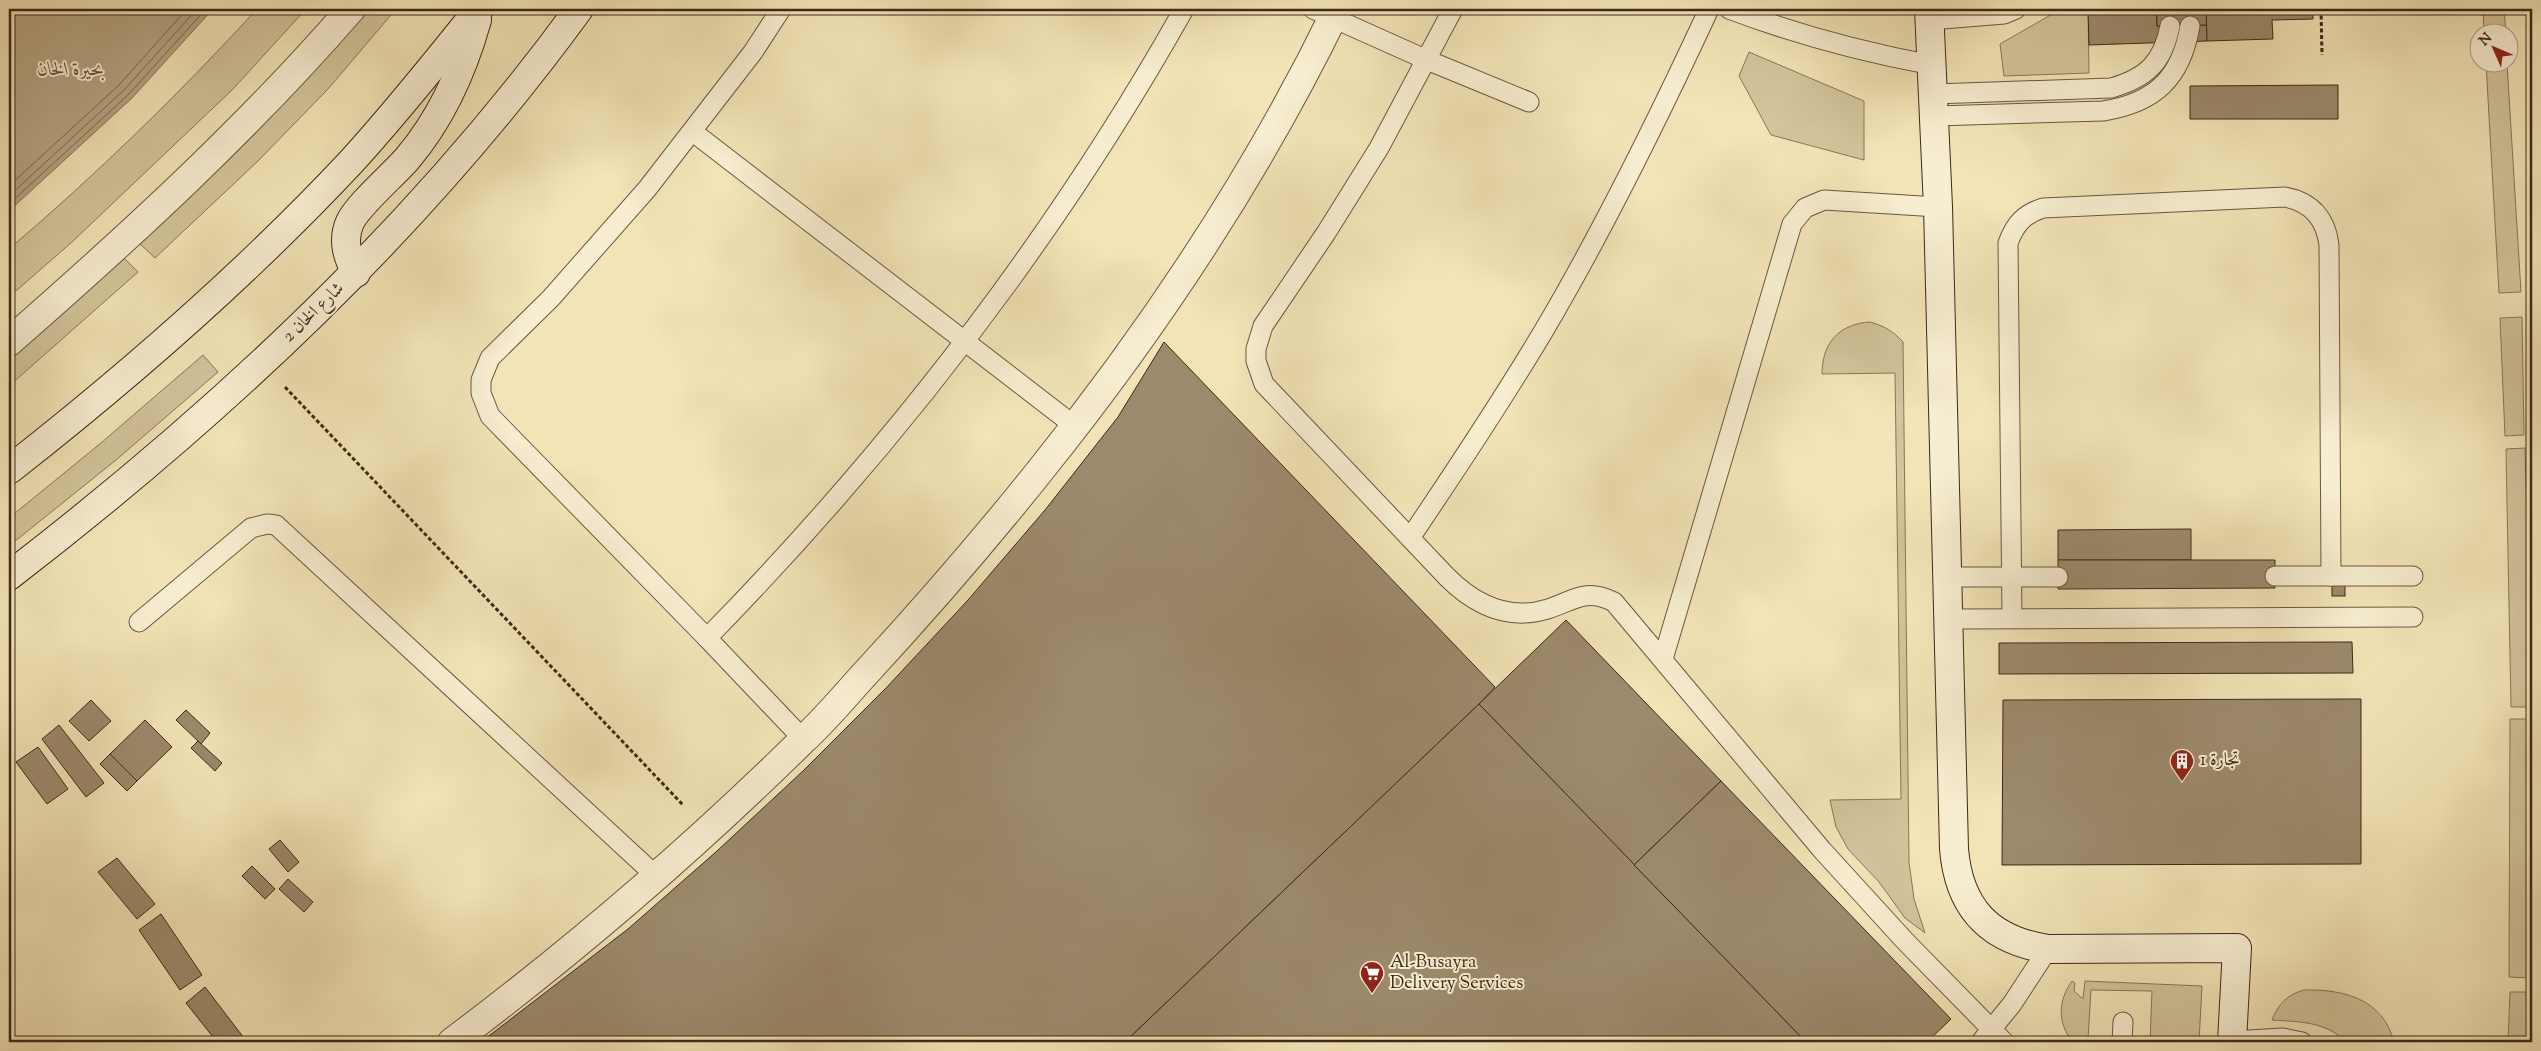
<svg xmlns="http://www.w3.org/2000/svg" width="2541" height="1051" viewBox="0 0 2541 1051" font-family="'Sorts Mill Goudy',Amiri,serif">
  <rect width="100%" height="100%" fill="#f2e4b7"/>
  <filter id="stains"><feTurbulence type="fractalNoise" baseFrequency=".004" numOctaves="4"/><feColorMatrix values="0 0 0 0 .2 0 0 0 0 .09 0 0 0 0 .02 0 0 0 .5 -.17"/></filter>
  <radialGradient id="worn" r=".72"><stop offset=".6" stop-color="#630" stop-opacity="0"/><stop offset="1" stop-color="#630" stop-opacity=".3"/></radialGradient>
  <!-- green -->
  <g fill="#d3c49c" stroke="#88765b">
    <path d="M257,9H306L233,89L72,242L9,297V249C97,174 179,94 257,9Z"/>
    <polygon points="362,9 396,9 328,89 258,161 155,258 137,241"/>
    <polygon points="2061,9 2088,9 2089,73 2004,76 2000,44"/>
    <polygon points="2483,9 2504,9 2506,32 2484,32"/>
    <polygon points="1749,52 1864,101 1864,160 1771,135 1739,76"/>
    <polygon points="2486,63 2507,63 2521,292 2499,293"/>
    <polygon points="121,255 138,272 9,386 9,356"/>
    <polygon points="2522,317 2524,435 2505,436 2500,318"/>
    <path d="M1870,322C1884,326 1893,331 1903,342L1909,862L1914,899L1925,933L1905,918L1879,882L1848,849L1836,827L1830,800L1901,799L1895,373L1822,374C1822,343 1839,324 1870,322Z"/>
    <polygon points="203,355 218,372 116,460 9,546 9,518 101,443"/>
    <polygon points="2525,448 2532,707 2511,707 2506,449"/>
    <polygon points="2510,719 2532,719 2530,978 2509,977"/>
    <path d="M2072,981L2075,983L2074,991L2083,999L2085,981L2202,986L2199,1042H2150L2152,991L2091,990L2088,1039L2086,1042H2073C2057,1024 2058,1000 2072,981Z"/>
    <path d="M2304,990C2344,989 2383,999 2394,1042H2346C2325,1021 2300,1022 2272,1020C2278,1004 2287,995 2304,990Z"/>
    <polygon points="2510,992 2529,992 2527,1042 2508,1042"/>
  </g>
  <!-- water -->
  <polygon fill="#b5a482" stroke="#857258" points="9,9 213,9 132,98 9,211"/>
  <g fill="none" stroke-linecap="round" stroke-linejoin="round">
    <!-- shore -->
    <g stroke="#7a664e" stroke-width="1">
      <polyline points="9,186 119,85 187,9"/>
      <polyline points="9,196 124,90 197,9"/>
      <polyline points="9,204 129,94 206,9"/>
    </g>
  </g>
  <!-- building -->
  <g fill="#9c8a6c" stroke="#3e281a">
    <polygon points="2088,9 2157,9 2157,26 2207,25 2207,41 2089,45"/>
    <polygon points="2157,9 2206,9 2207,25 2157,26"/>
    <polygon points="2206,9 2313,9 2313,19 2272,20 2273,39 2207,41"/>
    <polygon points="2338,85 2338,119 2190,119 2190,86"/>
    <polygon points="1164,342 1495,687 1479,704 1125,1042 481,1042 628,929 717,851 804,770 887,687 968,600 1045,510 1118,417"/>
    <polygon points="2191,529 2191,560 2058,560 2058,530"/>
    <polygon points="2058,560 2275,560 2275,588 2058,589"/>
    <rect x="2332" y="585" width="13" height="11"/>
    <polygon points="1566,620 1721,781 1634,865 1479,704"/>
    <polygon points="2352,642 2353,673 1999,674 1999,643"/>
    <polygon points="2361,699 2361,864 2002,865 2003,700"/>
    <polygon points="91,700 111,721 89,741 69,721"/>
    <polygon points="1479,704 1806,1042 1125,1042"/>
    <polygon points="186,710 210,733 201,744 176,720"/>
    <polygon points="145,720 172,747 137,781 110,754"/>
    <polygon points="59,725 104,783 86,797 42,739"/>
    <polygon points="198,741 222,763 215,771 191,748"/>
    <polygon points="38,747 68,789 47,804 16,762"/>
    <polygon points="110,754 137,781 127,791 100,764"/>
    <polygon points="1721,781 1951,1019 1927,1042 1806,1042 1634,865"/>
    <polygon points="280,840 299,862 288,872 269,849"/>
    <polygon points="117,858 155,904 137,919 98,872"/>
    <polygon points="252,866 275,889 265,899 242,876"/>
    <polygon points="288,879 313,902 304,912 279,889"/>
    <polygon points="161,914 202,975 180,990 139,930"/>
    <polygon points="205,987 247,1042 217,1042 186,1003"/>
  </g>
  <g fill="none" stroke-linecap="round" stroke-linejoin="round">
    <!-- lane casing -->
    <g stroke="#6b5741" stroke-width="21">
      <g id="lane">
        <path d="M781,9L753,52L647,189L551,298L490,358L481,380V393L490,416L707,638C892,449 1054,240 1184,9"/>
        <polyline points="1313,9 1427,60 1529,102"/>
        <path d="M1453,9L1379,148L1326,233L1263,326L1256,349V361L1264,384L1447,577C1475,605 1509,621 1548,609C1575,600 1585,588 1614,602L1822,850L1905,941L2004,1042"/>
        <path d="M1729,9C1795,34 1862,52 1932,65"/>
        <polyline points="1930,20 2004,14 2016,9"/>
        <path d="M1934,94L2111,88C2147,78 2163,62 2170,26"/>
        <path d="M1935,116L2103,111C2155,103 2181,78 2190,26"/>
        <polyline points="693,132 1076,427"/>
        <path d="M1410,538C1456,470 1501,402 1543,332C1605,227 1658,119 1709,9"/>
        <polyline points="2275,576 2413,576"/>
        <polyline points="1948,577 2058,577"/>
        <path d="M2012,618L2008,243C2015,224 2024,214 2043,208L2285,197C2312,202 2326,219 2329,245L2331,576"/>
        <polyline points="1949,619 2413,617"/>
        <polyline points="139,622 251,528 267,524 276,525 656,876"/>
        <polyline points="707,638 804,740"/>
        <polyline points="1663,659 1792,224 1805,208 1824,200 1938,207"/>
        <polyline points="2232,1041 2283,1038 2302,1042"/>
        <polyline points="1981,1042 2012,1004 2048,949"/>
        <polyline points="2122,1042 2123,1022"/>
      </g>
    </g>
    <!-- street casing -->
    <g stroke="#6b5741" stroke-width="30">
      <g id="street">
        <path d="M9,342C129,237 247,129 351,9"/>
        <path d="M452,1042C575,950 692,849 802,741C824,721 843,698 863,676C924,610 983,542 1039,472C1154,329 1257,174 1337,9"/>
      </g>
    </g>
    <!-- secondary casing -->
    <g stroke="#3e281a" stroke-width="30">
      <g id="secondary">
        <path d="M1929,9L1938,207L1954,849C1959,908 1989,940 2048,949L2237,948L2232,1042"/>
        <path d="M356,273C347,256 342,240 350,222C358,205 393,175 407,159C441,119 463,70 477,20"/>
        <path d="M9,470C129,376 246,274 351,162C396,113 437,61 479,9"/>
        <path d="M9,576C222,412 420,227 579,9"/>
      </g>
    </g>
    <!-- path -->
    <g stroke="#3e281a" stroke-width="3" stroke-dasharray="4 2.5" stroke-linecap="butt">
      <polyline points="2321,9 2322,55"/>
      <polyline points="285,387 684,806"/>
    </g>
    <!-- lane -->
    <use href="#lane" stroke="#f7edd0" stroke-width="19"/>
    <!-- street -->
    <use href="#street" stroke="#f7edd0" stroke-width="28"/>
    <!-- secondary -->
    <use href="#secondary" stroke="#f7edd0" stroke-width="28"/>
  </g>
  <!-- icons -->
  <defs>
    <g id="building-pin" transform="scale(1.25)"><path d="M0 17L-7.5 6A9.5 9.5 0 1 1 7.5 6Z" fill="#8f2418" stroke="#f7edd0"/><path d="M-4-6H4V6H1V3H-1V6H-4ZM-2.5-4.3h1.7v1.8h-1.7ZM.8-4.3h1.7v1.8H.8ZM-2.5-1h1.7V.8h-1.7ZM.8-1h1.7V.8H.8Z" fill="#fff"/></g>
    <g id="supermarket-pin" transform="scale(1.25)"><path d="M0 17L-7.5 6A9.5 9.5 0 1 1 7.5 6Z" fill="#8f2418" stroke="#f7edd0"/><path d="M-6-5.5h2.5l.6 2H6L4.5 2H-2.5L-4.4-4H-6ZM-1.5 3.2a1.3 1.3 0 1 0 .1 0ZM3 3.2a1.3 1.3 0 1 0 .1 0Z" fill="#fff"/></g>
  </defs>
  <g fill-rule="evenodd">
    <use href="#building-pin" x="2182" y="761"/>
    <use href="#supermarket-pin" x="1372" y="973"/>
  </g>
  <g text-anchor="middle" dominant-baseline="central" stroke-width="4" stroke-linejoin="round" paint-order="stroke">
    <!-- street labels -->
    <g font-size="18" fill="#3e281a" stroke="#f7edd0">
      <text transform="translate(314 313) rotate(-44)">شارع الخان 2</text>
    </g>
    <!-- poi labels -->
    <g font-size="18" fill="#3e281a" stroke="#f7edd0" text-anchor="start">
      <text x="2200" y="761">تجارة 1</text>
      <text x="1390" y="963">Al-Busayra<tspan x="1390" dy="21">Delivery Services</tspan></text>
    </g>
    <!-- water labels -->
    <g font-size="19" font-style="italic" fill="#624d39" stroke="#f7edd0">
      <text x="71" y="70">بحيرة الخان</text>
    </g>
  </g>
  <!-- margin -->
  <rect width="2541" height="1051" fill="none" stroke="#f2e4b7" stroke-width="30"/>
  <rect x="10" y="10" width="2521" height="1031" fill="none" stroke="#3e281a" stroke-width="2.5"/>
  <rect x="15" y="15" width="2511" height="1021" fill="none" stroke="#3e281a"/>
  <!-- north arrow -->
  <g transform="translate(2494 48) rotate(315)"><circle r="24" fill="#f7edd0" stroke="#ad9e87"/>
  <path d="M0-4L9 19L0 12L-9 19Z" fill="#8f2418"/>
  <text y="-8" font-size="14" font-weight="bold" text-anchor="middle" fill="#3e281a">N</text>
  </g>
  <rect width="100%" height="100%" filter="url(#stains)"/>
  <rect width="100%" height="100%" fill="url(#worn)"/>
</svg>
